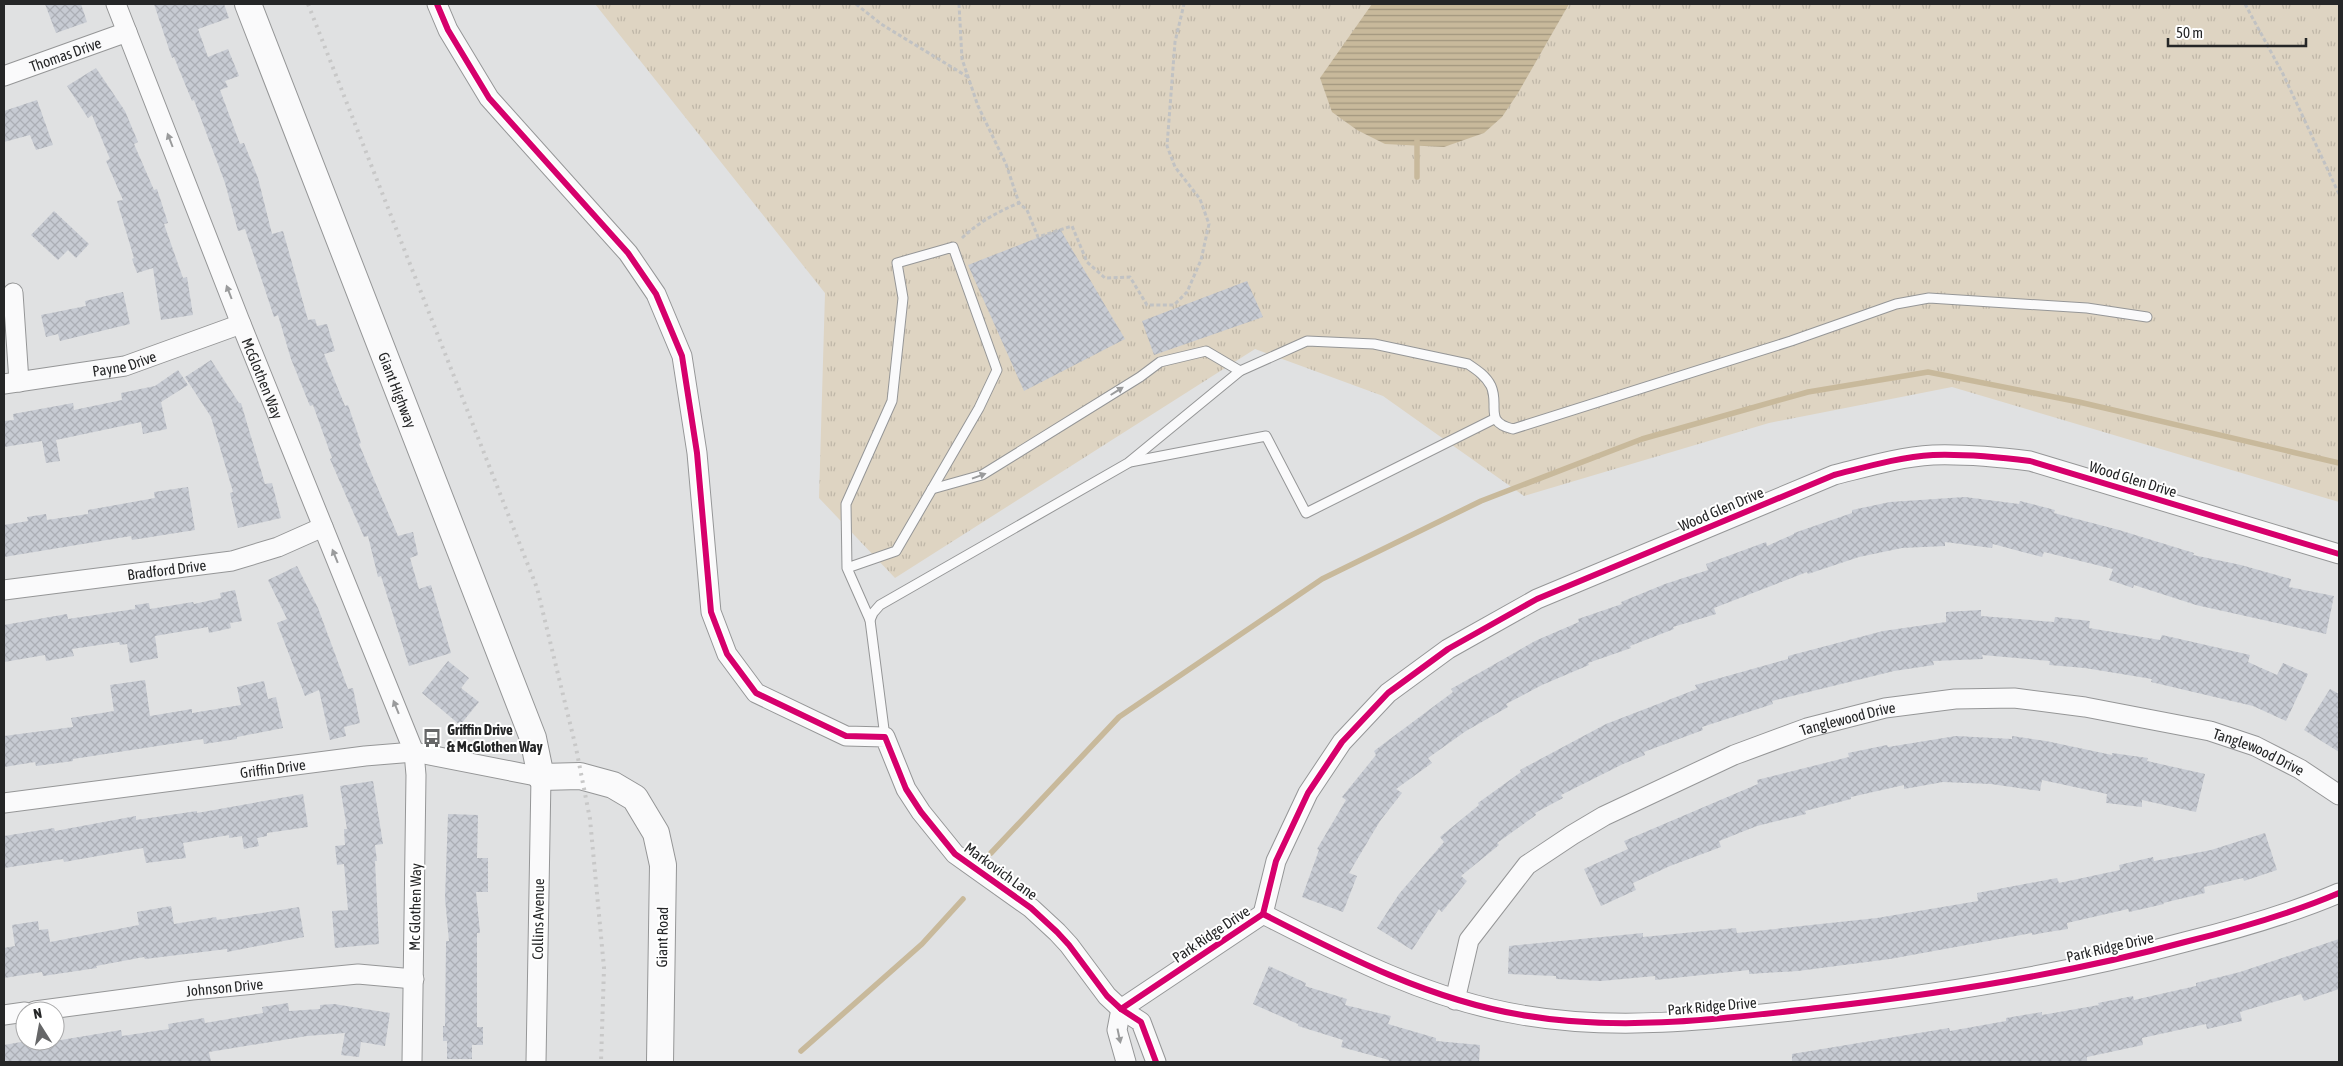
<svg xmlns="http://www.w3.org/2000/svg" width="2343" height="1066" viewBox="0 0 2343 1066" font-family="'Asap Condensed',sans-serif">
  <defs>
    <pattern id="grass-tufts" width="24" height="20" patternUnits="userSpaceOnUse" patternTransform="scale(1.25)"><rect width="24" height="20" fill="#ded4c2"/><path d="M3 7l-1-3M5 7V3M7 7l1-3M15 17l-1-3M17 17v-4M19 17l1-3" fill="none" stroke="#beb6a7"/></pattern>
    <pattern id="water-rules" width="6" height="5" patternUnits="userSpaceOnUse" patternTransform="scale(1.25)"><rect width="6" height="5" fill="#c8b99b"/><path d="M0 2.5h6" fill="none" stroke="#a2967e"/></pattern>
    <pattern id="building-cross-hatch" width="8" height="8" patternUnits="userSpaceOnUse" patternTransform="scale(1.25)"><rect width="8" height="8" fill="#c7cbd3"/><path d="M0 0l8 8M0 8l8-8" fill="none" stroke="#abaeb5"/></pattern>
  </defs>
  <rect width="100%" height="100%" fill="#e0e1e2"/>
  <!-- grass -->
  <polygon fill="url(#grass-tufts)" points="595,4 2339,4 2339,502 1952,387 1769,423 1524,496 1383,396 1255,349 895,578 819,498 825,293"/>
  <!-- water -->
  <polygon fill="url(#water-rules)" points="1372,4 1569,4 1518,93 1502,117 1484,133 1444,147 1385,144 1357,130 1332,112 1320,78"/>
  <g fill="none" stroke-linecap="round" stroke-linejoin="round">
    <!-- stream -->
    <g stroke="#c8b99b" stroke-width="5.5">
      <polyline points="1417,140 1417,177"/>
      <polyline points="991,853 1119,717 1322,579 1481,501 1642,439 1808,392 1928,372 2079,402 2339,463"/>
      <polyline points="801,1051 922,944 963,899"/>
    </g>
  </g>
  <!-- building -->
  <g fill="url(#building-cross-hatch)">
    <polygon points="45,4 81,4 87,22 56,33"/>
    <polygon points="154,4 224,4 229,18 198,29 208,57 228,49 239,76 225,81 228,87 220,90 240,144 244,143 258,178 272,234 283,231 308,320 315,319 317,326 327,324 335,351 324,354 345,406 348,405 361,443 359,444 398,536 413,532 418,555 410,558 419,589 431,585 451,653 409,666 381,576 378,577 368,536 364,537 330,459 332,458 313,405 310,406 291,359 278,315 274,317 245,229 238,231 225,183 194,100 192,101 174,57 172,58"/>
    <polygon points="96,68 125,111 138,142 134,144 154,190 157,189 168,223 164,224 183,278 187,277 193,315 161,320 153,268 137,273 132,259 134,258 117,201 123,200 106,161 110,159 92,115 88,118 67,86"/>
    <polygon points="37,100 53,145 36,150 30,135 4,142 4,111"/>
    <polygon points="54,211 89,244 76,258 68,250 58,260 31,235"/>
    <polygon points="1060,229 1125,339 1024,391 968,265"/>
    <polygon points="1247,281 1263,317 1154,355 1142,321"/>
    <polygon points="123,292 130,324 60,341 58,334 46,337 41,315 86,306 85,301"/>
    <polygon points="211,360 239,403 241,403 265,484 272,483 281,518 238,528 230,493 233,492 211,417 185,377"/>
    <polygon points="178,370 188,385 161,402 167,429 143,434 141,422 56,440 60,461 46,463 42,441 4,447 4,421 14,420 13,414 73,403 74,410 122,400 121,393 155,386"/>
    <polygon points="188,487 195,530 132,540 131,536 4,557 4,525 28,521 27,517 46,514 47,520 88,514 88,510 155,498 154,492"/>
    <polygon points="1965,497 2019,504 2020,501 2055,510 2054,513 2119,530 2194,553 2193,555 2241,565 2291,579 2289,587 2334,596 2326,634 2196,605 2134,585 2133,588 2109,580 2113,569 2044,552 2042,557 1993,544 1992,548 1945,542 1945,546 1902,548 1859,557 1808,574 1807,572 1714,608 1716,614 1673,627 1674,629 1630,646 1631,648 1588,663 1589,665 1542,685 1506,704 1508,707 1466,731 1428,758 1432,763 1396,789 1402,793 1380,821 1349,873 1357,876 1343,912 1302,897 1319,850 1317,849 1346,800 1342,797 1376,755 1374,751 1453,692 1451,689 1535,641 1579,622 1578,619 1622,604 1621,602 1665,584 1708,570 1706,564 1766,542 1767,546 1794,534 1794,533 1852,513 1852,510 1890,502"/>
    <polygon points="297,566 318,608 348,689 353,688 360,723 344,727 346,736 330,740 319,690 305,696 277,623 287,619 268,580"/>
    <polygon points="235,590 242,621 230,623 231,628 209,633 208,627 155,636 158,658 130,663 127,644 120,645 119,642 72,649 74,656 46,661 45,655 4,662 4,625 67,614 68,619 135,609 135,605 149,603 150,609 193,602 194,604 221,598 220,593"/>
    <polygon points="1981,610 1981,616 2054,622 2055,617 2090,621 2089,628 2160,640 2162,635 2250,655 2248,662 2277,675 2283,663 2308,674 2286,721 2253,706 2151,682 2152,679 2085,668 2049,665 2050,661 1982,655 1983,659 1933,661 1934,665 1894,671 1772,701 1773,704 1702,727 1703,730 1644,752 1645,755 1623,764 1561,795 1563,798 1535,813 1536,815 1497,843 1499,845 1461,876 1467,881 1442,912 1439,909 1412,950 1377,928 1399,894 1444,842 1440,837 1479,805 1478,803 1521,772 1520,770 1606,724 1697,689 1695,685 1788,659 1788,656 1883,631 1946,622 1946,612"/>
    <polygon points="448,661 469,678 461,688 479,702 460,725 422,693"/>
    <polygon points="145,680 150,716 192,709 192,713 241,705 237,687 264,681 268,699 276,697 283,728 237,737 237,739 204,744 203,739 73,759 73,761 36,766 35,762 4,767 4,736 73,727 71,718 114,711 110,685"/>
    <polygon points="2330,689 2339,694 2339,752 2304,730"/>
    <polygon points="1956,736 2012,739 2012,736 2046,741 2112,755 2112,753 2148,758 2147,761 2205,774 2196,812 2142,800 2142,807 2106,803 2107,794 2042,780 2040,791 1991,784 1943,782 1904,789 1904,785 1851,797 1851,799 1805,811 1806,814 1757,826 1719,841 1721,847 1670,866 1633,883 1636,890 1601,906 1584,869 1628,849 1624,841 1758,784 1757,780 1849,757 1848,753 1887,745 1888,747"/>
    <polygon points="373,781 383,844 375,845 377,861 375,861 379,944 335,948 332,911 348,910 344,864 337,865 335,846 345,845 344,829 347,829 340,786"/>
    <polygon points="303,794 308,827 267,833 267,836 257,838 259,846 244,849 242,836 229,838 229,835 183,843 186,858 146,863 143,848 64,862 63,859 4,868 4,836 54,828 55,831 136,816 136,820 197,811 197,813"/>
    <polygon points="448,814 478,815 477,858 488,858 488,892 476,892 480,933 477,933 477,1027 483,1027 483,1045 472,1045 472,1059 447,1059 447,1041 443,1041 443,1026 445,1026 446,941 449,941 445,898"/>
    <polygon points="2265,833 2277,870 2244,881 2243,878 2204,887 2205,893 2163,903 2164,904 2129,912 2128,909 2067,923 2068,929 2048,932 2032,935 2032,933 1890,959 1798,971 1749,974 1749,970 1655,980 1655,976 1601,981 1556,979 1556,976 1508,974 1509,946 1643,933 1643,937 1736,928 1737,933 1877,918 1978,901 1977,893 2057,878 2059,883 2120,870 2119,865 2153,857 2154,861 2211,850"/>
    <polygon points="171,906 174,924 216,917 217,920 299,907 304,937 227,952 227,949 145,959 144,957 96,966 97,968 43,976 42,972 4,978 4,948 15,946 12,925 38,921 39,930 48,929 50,942 139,925 137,912"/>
    <polygon points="2339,939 2339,989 2304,1001 2301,994 2240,1012 2242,1021 2207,1029 2206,1024 2142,1038 2143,1045 2087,1057 2087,1062 1792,1062 1792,1054 1949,1028 1950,1031 2006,1021 2006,1018 2042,1012 2042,1015 2099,1005 2098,1003 2133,996 2134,1000 2196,986 2196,983 2240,972"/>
    <polygon points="1269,966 1306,983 1305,986 1347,999 1345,1005 1391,1016 1388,1024 1436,1038 1436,1041 1480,1045 1479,1062 1388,1062 1389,1060 1341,1047 1343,1040 1298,1026 1298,1024 1253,1004"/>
    <polygon points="288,1003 289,1011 320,1009 320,1005 334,1004 390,1013 385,1046 361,1042 359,1057 341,1055 345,1033 307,1036 209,1052 211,1062 5,1062 4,1045 27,1041 55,1041 121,1030 122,1036 169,1029 168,1024 204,1018 205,1023 263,1013 262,1007"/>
  </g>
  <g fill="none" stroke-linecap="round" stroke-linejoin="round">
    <!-- lane casing -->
    <g stroke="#959697" stroke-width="11">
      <g id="lane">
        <polyline points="1130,462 1266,436 1306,513 1494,419"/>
        <polyline points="932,489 982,475 1140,377 1160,362 1206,351 1240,371"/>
        <polyline points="847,568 896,551 979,408 997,370 953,247 897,263 903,298 892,401 846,504 847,568 870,620"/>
        <path d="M885,737L870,620L873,613L880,605L1128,463L1240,371L1307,341L1374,344L1468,364C1477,370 1486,376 1491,386C1500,406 1483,422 1513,429L1791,341L1896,304L1929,298L2087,308L2147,317"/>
      </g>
    </g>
    <!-- street casing -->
    <g stroke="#959697" stroke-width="21">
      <g id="street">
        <path id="s1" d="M116,4L241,324L414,752L416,775L412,1062"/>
        <polyline points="437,4 448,30 489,98 628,253 656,294 682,356 697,453 711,612 727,654 756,693 846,736 885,737 906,789 921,812 955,854 1031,908 1057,932 1069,945 1107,996 1121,1009 1141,1022 1156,1062"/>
        <path id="s2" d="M4,76L127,32"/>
        <polyline points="13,293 19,382"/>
        <path id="s3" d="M4,384L125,366L241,324"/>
        <path id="s4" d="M4,590L232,561L278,547L323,527"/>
        <path id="s5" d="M4,803L365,756L414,752L541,777L536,1062"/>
        <path d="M1263,914L1276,861L1308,793L1342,742L1388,693L1448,649L1537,599L1834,475C1866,467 1899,457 1933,455C1965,454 1998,457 2030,461L2339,554"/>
        <path d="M1263,914C1345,956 1430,1000 1522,1015C1620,1032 1720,1019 1817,1008C1941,994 2064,975 2185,942C2237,929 2290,914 2339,893"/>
        <path id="s6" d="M1455,1000L1469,940L1527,865L1572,835L1604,816L1734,755L1807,728L1885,708L1955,699L2014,698L2085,707L2210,731L2255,746L2300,769L2339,795"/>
        <polyline points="1121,1009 1263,914"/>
        <polyline points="1121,1009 1117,1030 1126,1062"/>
        <path id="s7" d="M35,1011L192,990L358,974L414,979"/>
        <polyline points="4,1015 25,1012"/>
      </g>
    </g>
    <!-- secondary casing -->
    <g stroke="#959697" stroke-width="28">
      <g id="secondary">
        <path id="s8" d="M248,4L533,738L541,777"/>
        <polyline points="541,777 580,776 613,785 635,798 656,833 663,865 660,1062"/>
      </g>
    </g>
    <!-- path -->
    <g stroke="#c1c2c3" stroke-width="3" stroke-dasharray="4 2.5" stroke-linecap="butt">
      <polyline points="856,4 881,24 968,77"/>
      <polyline points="959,4 962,59 978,106 1006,164 1019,203"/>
      <polyline points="2245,4 2283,74 2339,194"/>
      <path d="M962,238C979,222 997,212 1019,203L1027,210L1038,237L1072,226L1087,262L1105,278L1130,277L1147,305H1174L1187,292L1201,260L1209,224L1200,199L1175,167L1167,146L1175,42L1184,4"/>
    </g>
    <!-- lane -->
    <use href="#lane" stroke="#fafafb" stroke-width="9"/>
    <!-- street -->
    <use href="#street" stroke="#fafafb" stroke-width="19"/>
    <!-- secondary -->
    <use href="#secondary" stroke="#fafafb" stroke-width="26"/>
    <!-- rail -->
    <polyline stroke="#c8c8c8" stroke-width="4" stroke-dasharray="2.5 5" stroke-linecap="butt" points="308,4 537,588 576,748 590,819 604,968 601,1062"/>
    <!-- cycleway casing -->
    <g stroke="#fff" stroke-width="9">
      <g id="cycleway">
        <polyline points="437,4 448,30 489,98 628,253 656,294 682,356 697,453 711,612 727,654 756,693 846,736 885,737 906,789 921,812 955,854 1031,908 1057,932 1069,945 1107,996 1121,1009 1141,1022 1156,1062"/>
        <path d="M1263,914L1276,861L1308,793L1342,742L1388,693L1448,649L1537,599L1834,475C1866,467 1899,457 1933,455C1965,454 1998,457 2030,461L2339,554"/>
        <path d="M1263,914C1345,956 1430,1000 1522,1015C1620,1032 1720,1019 1817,1008C1941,994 2064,975 2185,942C2237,929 2290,914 2339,893"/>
        <polyline points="1121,1009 1263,914"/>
      </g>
    </g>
    <!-- cycleway -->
    <use href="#cycleway" stroke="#d6006c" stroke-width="6"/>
  </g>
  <!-- one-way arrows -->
  <defs><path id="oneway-solid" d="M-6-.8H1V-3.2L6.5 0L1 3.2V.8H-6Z" transform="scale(1.25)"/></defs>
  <g fill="#9a9b9c">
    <use href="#oneway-solid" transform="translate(170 140) rotate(-111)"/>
    <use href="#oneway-solid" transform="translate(229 292) rotate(-111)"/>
    <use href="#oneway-solid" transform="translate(1117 391) rotate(-32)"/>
    <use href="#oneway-solid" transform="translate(979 476) rotate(-20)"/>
    <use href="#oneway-solid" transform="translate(335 556) rotate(-112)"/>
    <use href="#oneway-solid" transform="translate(396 707) rotate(-112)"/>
    <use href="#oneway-solid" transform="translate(1119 1036) rotate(78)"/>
  </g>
  <!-- icons -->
  <defs>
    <g id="bus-bare" transform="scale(1.5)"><path d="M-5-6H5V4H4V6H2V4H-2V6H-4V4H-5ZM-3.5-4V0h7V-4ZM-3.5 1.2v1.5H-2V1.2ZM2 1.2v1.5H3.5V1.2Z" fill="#666768" stroke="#fff" stroke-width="2.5" paint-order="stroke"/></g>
  </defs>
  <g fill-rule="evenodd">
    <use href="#bus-bare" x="432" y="738"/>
  </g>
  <g text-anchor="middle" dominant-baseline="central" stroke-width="4" stroke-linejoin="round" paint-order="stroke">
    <!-- street labels -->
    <g font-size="15" fill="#252627" stroke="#fff">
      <text stroke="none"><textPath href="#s2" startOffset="65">Thomas Drive</textPath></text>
      <text stroke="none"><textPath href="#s3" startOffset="122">Payne Drive</textPath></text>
      <text stroke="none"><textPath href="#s1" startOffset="402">McGlothen Way</textPath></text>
      <text stroke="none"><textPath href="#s8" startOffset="414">Giant Highway</textPath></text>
      <text transform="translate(2133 479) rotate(17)">Wood Glen Drive</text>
      <text transform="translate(1721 509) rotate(-23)">Wood Glen Drive</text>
      <text stroke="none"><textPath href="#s4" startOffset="164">Bradford Drive</textPath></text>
      <text stroke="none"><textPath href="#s6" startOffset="511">Tanglewood Drive</textPath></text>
      <text stroke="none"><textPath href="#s6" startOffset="931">Tanglewood Drive</textPath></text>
      <text stroke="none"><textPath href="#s5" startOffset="271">Griffin Drive</textPath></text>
      <text transform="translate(1001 871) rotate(36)">Markovich Lane</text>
      <text transform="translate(415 907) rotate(-89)">Mc Glothen Way</text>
      <text transform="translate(538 919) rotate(-89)">Collins Avenue</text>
      <text transform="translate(1211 934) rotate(-34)">Park Ridge Drive</text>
      <text transform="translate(662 937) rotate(-89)">Giant Road</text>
      <text transform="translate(2110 947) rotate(-13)">Park Ridge Drive</text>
      <text stroke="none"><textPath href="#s7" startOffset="191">Johnson Drive</textPath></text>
      <text transform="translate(1712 1006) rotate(-5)">Park Ridge Drive</text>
    </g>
    <!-- poi labels -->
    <g font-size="15" font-weight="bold" fill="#252627" stroke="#fff" text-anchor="start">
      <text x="447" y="729">Griffin Drive<tspan x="447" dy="17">&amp; McGlothen Way</tspan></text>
    </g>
  </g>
  <!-- border -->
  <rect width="2343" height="1066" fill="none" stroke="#252627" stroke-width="10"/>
  <!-- north arrow -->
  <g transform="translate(40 1026) rotate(349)"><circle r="24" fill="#ffffff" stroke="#a8a8a9"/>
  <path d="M0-4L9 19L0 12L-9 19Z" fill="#666768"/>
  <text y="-8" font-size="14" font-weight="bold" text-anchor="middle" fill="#252627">N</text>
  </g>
  <!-- scale -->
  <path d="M2168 38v8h138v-8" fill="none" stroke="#252627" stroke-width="2.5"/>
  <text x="2176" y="38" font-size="15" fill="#252627" stroke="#ffffff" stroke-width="4" paint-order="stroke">50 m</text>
</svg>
